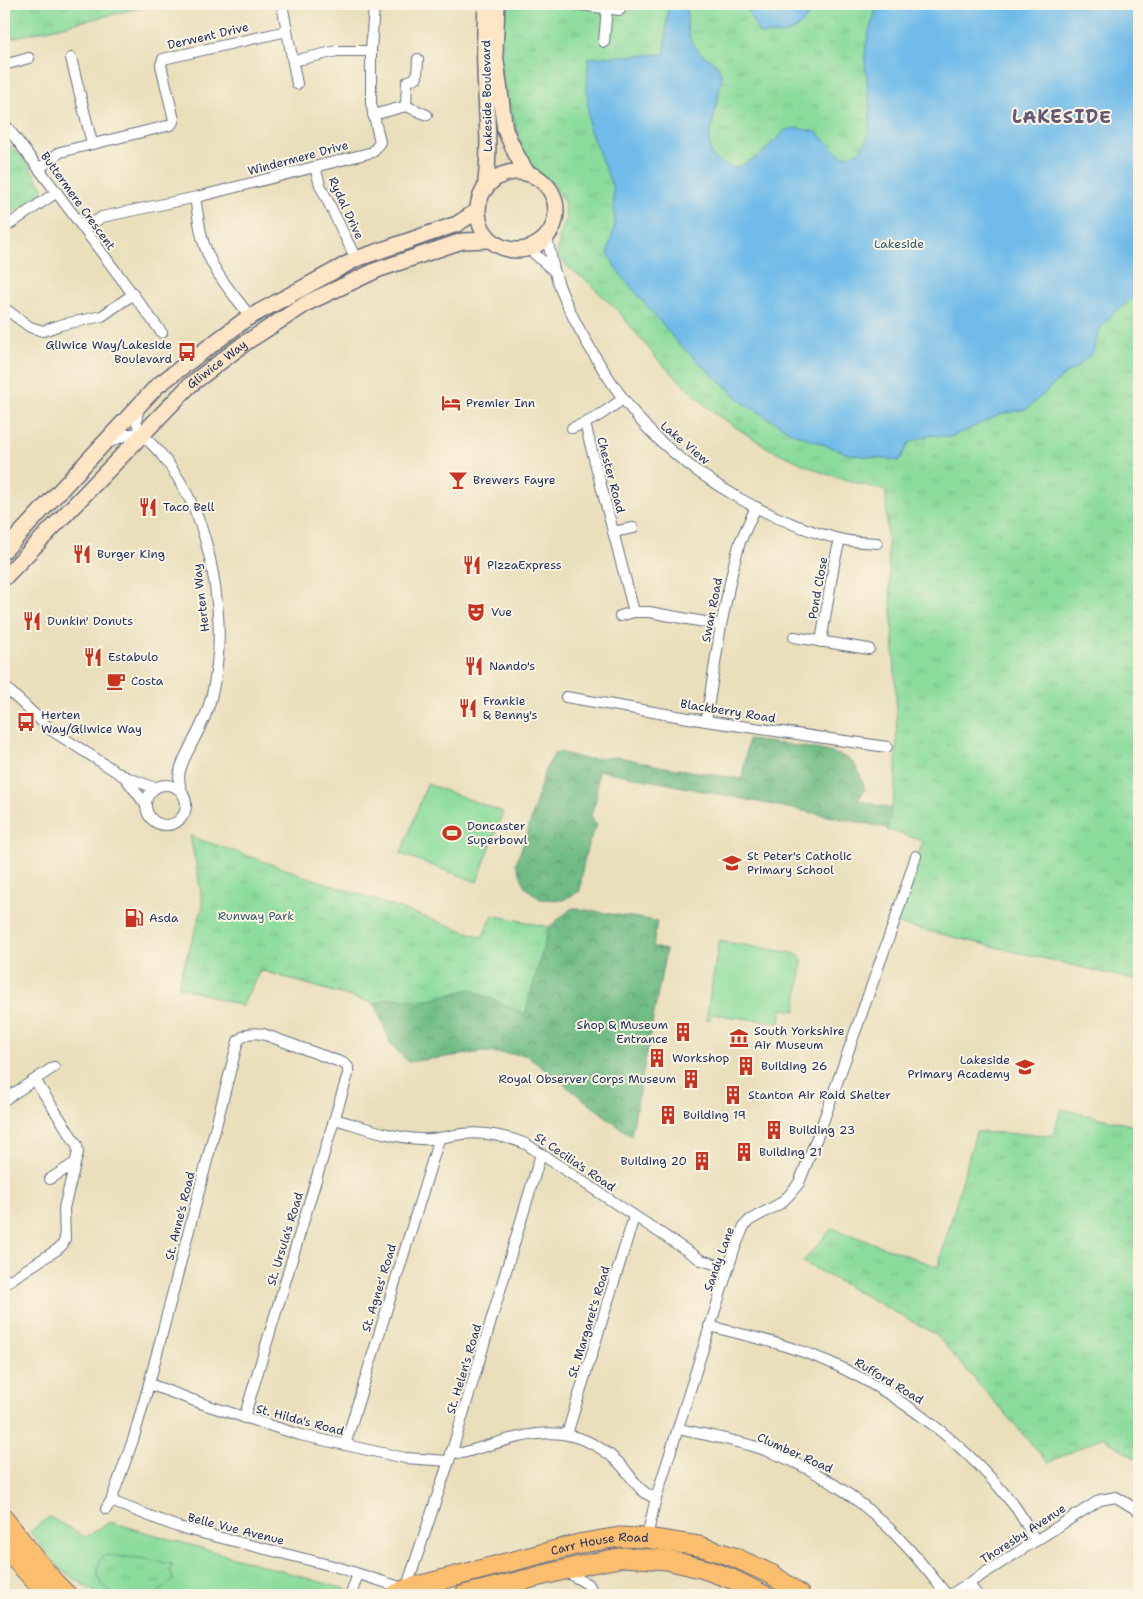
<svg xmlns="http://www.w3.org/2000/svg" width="1143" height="1599" viewBox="0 0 1143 1599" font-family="'Shantell Sans',sans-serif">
  <defs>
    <pattern id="forest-crowns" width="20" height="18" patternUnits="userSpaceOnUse" patternTransform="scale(1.25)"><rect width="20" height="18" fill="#70bc84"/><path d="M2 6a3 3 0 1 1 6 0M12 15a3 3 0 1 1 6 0" fill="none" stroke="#5b996f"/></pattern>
    <pattern id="park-tufts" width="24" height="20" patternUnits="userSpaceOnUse" patternTransform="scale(1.25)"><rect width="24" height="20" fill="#8bdc9c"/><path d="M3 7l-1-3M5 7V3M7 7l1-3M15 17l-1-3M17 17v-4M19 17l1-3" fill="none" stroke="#77bd89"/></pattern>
  </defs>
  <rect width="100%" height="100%" fill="#fcf5e5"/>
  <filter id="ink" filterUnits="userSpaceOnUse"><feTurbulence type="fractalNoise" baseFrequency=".02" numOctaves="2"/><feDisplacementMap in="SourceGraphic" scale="10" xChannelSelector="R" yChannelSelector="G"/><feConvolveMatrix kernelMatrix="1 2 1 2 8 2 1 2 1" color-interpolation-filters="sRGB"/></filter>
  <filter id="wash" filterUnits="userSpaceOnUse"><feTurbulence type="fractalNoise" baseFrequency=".0096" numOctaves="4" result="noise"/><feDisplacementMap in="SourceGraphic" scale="20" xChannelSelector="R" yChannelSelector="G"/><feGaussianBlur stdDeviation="1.12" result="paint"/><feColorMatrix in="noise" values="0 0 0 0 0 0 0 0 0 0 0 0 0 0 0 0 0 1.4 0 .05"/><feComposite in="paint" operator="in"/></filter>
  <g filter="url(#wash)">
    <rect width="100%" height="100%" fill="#e9dfbb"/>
    <!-- grass -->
    <g fill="#8bdc9c" stroke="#53867d">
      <polygon points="427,784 503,812 477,882 401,854"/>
      <polygon points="719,941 798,954 802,959 802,963 796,1011 782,1009 780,1023 711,1014 710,1020 706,1019"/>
      <polygon points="49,1517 86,1537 110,1522 352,1591 346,1595 99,1595 60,1569 30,1532"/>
    </g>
    <!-- forest -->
    <g fill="url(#forest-crowns)" stroke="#467671">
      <path d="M748,740C772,743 830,748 848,759C858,765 862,779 865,790L858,800L891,809L888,828L598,770L596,800L591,815L597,826C584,848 583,866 580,891L563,900L540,899L525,887L516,863L528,831L545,770L555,753L559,752L585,759L620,757L659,766L742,779Z"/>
      <polygon points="572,908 657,921 653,947 666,950 631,1136 526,1055 483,1052 408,1062 391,1044 375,1004 260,970 242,1006 178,986 188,952 441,996 470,989 525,1014 549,927"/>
    </g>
    <!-- park -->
    <g fill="url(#park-tufts)" stroke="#53867d">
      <polygon points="4,4 157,4 4,40"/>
      <path d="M497,4H1139V981L894,923L923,841L887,830C890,813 895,795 896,777C900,682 887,586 886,491L823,473L768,448L714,413L657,359L618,311L587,281L569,268L557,255L560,232L566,220L564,202L554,185L526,163L495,53Z"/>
      <polygon points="4,141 24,159 43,187 41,194 4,218"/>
      <polygon points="190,836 482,937 493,915 549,927 525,1014 470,989 429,1000 389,998 375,1004 260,970 242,1006 178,986 203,906 197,869"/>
      <polygon points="1061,1109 1139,1127 1139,1461 1103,1437 1048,1463 935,1334 803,1262 832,1228 938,1267 976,1132 1053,1135"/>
      <path d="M105,1555L149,1559L173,1565L170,1570L173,1579C168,1585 161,1591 155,1594C149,1597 117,1597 112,1594C98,1586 92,1565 105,1555Z"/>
    </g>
    <!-- water -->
    <g fill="#6fbbe9" stroke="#4575a4">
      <path d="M668,4H687C686,38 688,47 718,65L722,78L709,140L711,154L720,163L735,168L758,157L786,130L798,128L816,132L843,157C847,155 854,154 858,152C880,133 865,82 865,57C865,39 873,20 878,4H1139V294L1113,313L1099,331L1093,352L1080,365L1063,376L1027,409L1002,414L951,437L930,435L910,442L899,461L849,454L793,433L745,404L678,343L616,269L608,252L615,225L613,188L589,128L587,88L589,58L665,54Z"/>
      <path d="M746,4H817C797,31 795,36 760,34L751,18Z"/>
    </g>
  </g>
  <g filter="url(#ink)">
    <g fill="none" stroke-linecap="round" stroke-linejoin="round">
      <!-- street casing -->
      <g stroke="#636d7f" stroke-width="12">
        <g id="street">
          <polyline points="282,4 287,31"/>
          <polyline points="572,4 620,10"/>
          <polyline points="604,42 607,8"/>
          <polyline points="71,58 92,143"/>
          <polyline points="293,61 337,51 371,51"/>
          <polyline points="4,65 29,58"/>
          <polyline points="406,106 427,115"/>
          <polyline points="373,115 406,106 407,82 417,77 418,59"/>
          <polyline points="4,123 39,169 162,333"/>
          <polyline points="315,167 320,185 356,259"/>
          <polyline points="39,169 60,152 171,125 174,120 161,65 163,59 287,31 297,84"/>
          <path d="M195,198C198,213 199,229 204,244C212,271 233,294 250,316"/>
          <polyline points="4,228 57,192"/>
          <polyline points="84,229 102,217 197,197 373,152 380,142 371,103 371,51 374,4"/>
          <path d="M547,236C549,247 551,258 554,269C560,293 574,320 586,341C606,376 629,411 658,439C706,484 774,523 839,539C851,542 864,542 877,543"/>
          <polyline points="529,249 554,271"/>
          <polyline points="4,308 30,327 43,331 60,325 102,316 132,295"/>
          <path d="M140,407C135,417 135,425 143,434C148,441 155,447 161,454C190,490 205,528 213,574C218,603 221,635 217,664C215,682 210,707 202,723C197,736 182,759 180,771C178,778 180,787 183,794"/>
          <polyline points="585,424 634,612"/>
          <path d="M572,428C592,422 606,411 623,399"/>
          <polyline points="106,444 128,434 142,434"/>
          <polyline points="613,532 633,528"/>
          <polyline points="620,616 634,612 649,612 721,625"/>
          <polyline points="794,637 869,649"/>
          <polyline points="821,642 834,564 840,539"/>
          <polyline points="4,686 51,730 123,776 155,788"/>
          <polyline points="566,697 706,721 887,747"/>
          <polyline points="706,721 721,625 734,564 740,542 756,507"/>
          <polyline points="124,776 146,805"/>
          <circle cx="166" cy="805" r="20"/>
          <polyline points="4,1100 54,1067"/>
          <path d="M335,1119C363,1127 392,1138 421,1139C433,1140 443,1137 455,1135C480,1130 503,1135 526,1144L701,1260L728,1268"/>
          <polyline points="50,1179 75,1163"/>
          <polyline points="4,1284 58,1249 63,1244 65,1239 64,1208 78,1152 77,1145 35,1080"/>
          <path d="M709,1326C753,1337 799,1347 840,1367C908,1400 970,1448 1016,1508C1023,1518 1029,1530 1036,1541"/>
          <polyline points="149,1384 206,1405 300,1435 405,1458 449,1461"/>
          <path d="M678,1429C703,1434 728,1439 753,1446C813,1465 866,1501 908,1548C922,1563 934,1579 947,1595"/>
          <polyline points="567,1434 634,1217"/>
          <polyline points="345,1445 439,1139"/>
          <path d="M451,1452L462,1453C520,1437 566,1414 618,1462C631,1474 638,1493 656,1498"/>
          <polyline points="111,1501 178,1527 337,1567 406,1589"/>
          <path d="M106,1509L111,1501L133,1440L149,1384L238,1041C246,1033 251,1032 263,1034L343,1063L348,1067V1074L244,1418"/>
          <polyline points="646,1541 656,1498 734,1250 744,1226 750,1220 781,1203 790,1194 799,1183 823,1122 894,923 916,856"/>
          <polyline points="565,1571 589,1585 594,1595"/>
          <polyline points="969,1584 977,1595"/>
          <polyline points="406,1589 449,1461 541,1154"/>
          <polyline points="352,1591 358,1574"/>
          <polyline points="950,1595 1100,1500 1116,1497 1139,1511"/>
        </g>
      </g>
      <!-- secondary casing -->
      <g stroke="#636d7f" stroke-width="18">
        <g id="secondary">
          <polyline points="497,4 495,53 505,130 516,154 527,173"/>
          <circle cx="517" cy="211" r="39"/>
          <path d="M485,189C491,148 486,110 485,69C484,48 485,25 486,4"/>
          <polyline points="4,551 157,386 246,319 356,259 457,224 477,211"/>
          <path id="s1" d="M4,578L190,385L245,343L309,302L377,270L462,241L490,240"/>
        </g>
      </g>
      <!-- highway casing -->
      <g stroke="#636d7f" stroke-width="21">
        <g id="highway">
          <polyline points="4,1519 54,1582 67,1595"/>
          <polyline points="4,1547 48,1595"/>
          <path id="s2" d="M395,1595L406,1589L583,1543L619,1537L647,1538L699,1546L734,1557L773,1575L800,1595"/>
          <polyline points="464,1595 588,1564 624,1557 667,1560 704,1569 732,1579 764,1595"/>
        </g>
      </g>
      <!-- street -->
      <use href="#street" stroke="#fff" stroke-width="10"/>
      <!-- secondary -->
      <use href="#secondary" stroke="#fde5c5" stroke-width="15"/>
      <!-- highway -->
      <use href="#highway" stroke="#fbbd6e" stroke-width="19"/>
    </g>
  </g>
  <!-- icons -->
  <defs>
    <g id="bus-bare" transform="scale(1.5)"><path d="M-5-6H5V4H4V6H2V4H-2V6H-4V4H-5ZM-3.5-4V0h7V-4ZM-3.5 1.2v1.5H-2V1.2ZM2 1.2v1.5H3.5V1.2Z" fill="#c8321e" stroke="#fcf5e5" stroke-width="2.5" paint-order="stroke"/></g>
    <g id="hotel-bare" transform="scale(1.5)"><path d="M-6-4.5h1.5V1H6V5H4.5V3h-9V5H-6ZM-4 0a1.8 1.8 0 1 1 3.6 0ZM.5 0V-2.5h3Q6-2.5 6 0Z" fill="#c8321e" stroke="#fcf5e5" stroke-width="2.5" paint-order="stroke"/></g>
    <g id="bar-bare" transform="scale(1.5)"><path d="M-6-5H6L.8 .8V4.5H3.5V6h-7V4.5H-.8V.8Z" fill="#c8321e" stroke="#fcf5e5" stroke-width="2.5" paint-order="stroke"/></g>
    <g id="restaurant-bare" transform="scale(1.5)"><path d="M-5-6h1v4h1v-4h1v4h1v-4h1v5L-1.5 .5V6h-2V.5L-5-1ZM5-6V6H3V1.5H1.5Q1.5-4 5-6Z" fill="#c8321e" stroke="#fcf5e5" stroke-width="2.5" paint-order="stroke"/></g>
    <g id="theatre-bare" transform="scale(1.5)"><path d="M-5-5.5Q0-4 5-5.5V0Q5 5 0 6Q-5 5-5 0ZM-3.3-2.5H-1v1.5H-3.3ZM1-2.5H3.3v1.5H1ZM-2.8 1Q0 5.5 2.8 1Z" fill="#c8321e" stroke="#fcf5e5" stroke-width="2.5" paint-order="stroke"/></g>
    <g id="cafe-bare" transform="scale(1.5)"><path d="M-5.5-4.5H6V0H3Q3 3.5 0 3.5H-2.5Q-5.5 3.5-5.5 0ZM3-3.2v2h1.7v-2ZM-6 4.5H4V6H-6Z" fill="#c8321e" stroke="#fcf5e5" stroke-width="2.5" paint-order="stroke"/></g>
    <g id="stadium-bare" transform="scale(1.5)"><path d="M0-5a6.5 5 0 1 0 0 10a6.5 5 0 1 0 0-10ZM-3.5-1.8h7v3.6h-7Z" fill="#c8321e" stroke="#fcf5e5" stroke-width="2.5" paint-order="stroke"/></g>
    <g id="school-bare" transform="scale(1.5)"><path d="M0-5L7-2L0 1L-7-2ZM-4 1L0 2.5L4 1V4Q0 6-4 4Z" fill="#c8321e" stroke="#fcf5e5" stroke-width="2.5" paint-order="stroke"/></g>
    <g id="fuel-bare" transform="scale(1.5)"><path d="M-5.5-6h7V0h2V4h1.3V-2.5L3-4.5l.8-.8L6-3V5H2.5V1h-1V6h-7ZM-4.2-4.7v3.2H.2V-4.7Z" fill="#c8321e" stroke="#fcf5e5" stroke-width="2.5" paint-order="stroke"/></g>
    <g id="building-bare" transform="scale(1.5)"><path d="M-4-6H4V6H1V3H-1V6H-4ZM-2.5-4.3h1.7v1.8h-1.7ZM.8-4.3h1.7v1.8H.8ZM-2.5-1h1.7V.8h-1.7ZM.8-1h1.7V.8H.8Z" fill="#c8321e" stroke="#fcf5e5" stroke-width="2.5" paint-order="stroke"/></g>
    <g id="museum-bare" transform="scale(1.5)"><path d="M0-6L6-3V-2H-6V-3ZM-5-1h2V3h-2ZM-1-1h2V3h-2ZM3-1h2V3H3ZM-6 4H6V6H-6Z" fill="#c8321e" stroke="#fcf5e5" stroke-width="2.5" paint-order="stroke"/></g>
  </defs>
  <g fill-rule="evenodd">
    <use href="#bus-bare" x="187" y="352"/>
    <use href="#hotel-bare" x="451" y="403"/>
    <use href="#bar-bare" x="458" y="480"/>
    <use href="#restaurant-bare" x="148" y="507"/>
    <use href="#restaurant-bare" x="82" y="554"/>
    <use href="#restaurant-bare" x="472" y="565"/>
    <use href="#theatre-bare" x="476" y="612"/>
    <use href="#restaurant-bare" x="32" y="621"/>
    <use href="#restaurant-bare" x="93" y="657"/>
    <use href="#restaurant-bare" x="474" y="666"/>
    <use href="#cafe-bare" x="116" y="681"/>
    <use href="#restaurant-bare" x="468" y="708"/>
    <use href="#bus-bare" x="26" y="722"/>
    <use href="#stadium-bare" x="452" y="833"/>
    <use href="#school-bare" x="732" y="863"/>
    <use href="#fuel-bare" x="134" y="918"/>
    <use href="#building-bare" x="683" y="1032"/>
    <use href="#museum-bare" x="739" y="1038"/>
    <use href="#building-bare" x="657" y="1058"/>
    <use href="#building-bare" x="746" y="1066"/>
    <use href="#school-bare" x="1025" y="1067"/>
    <use href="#building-bare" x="691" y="1079"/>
    <use href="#building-bare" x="733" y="1095"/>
    <use href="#building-bare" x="668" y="1115"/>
    <use href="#building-bare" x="774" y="1130"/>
    <use href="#building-bare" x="744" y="1152"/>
    <use href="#building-bare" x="702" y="1161"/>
  </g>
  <g text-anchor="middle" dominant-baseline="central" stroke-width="4" stroke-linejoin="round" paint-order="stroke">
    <!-- street labels -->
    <g font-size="12" fill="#1b2f5e" stroke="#fcf5e5">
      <text transform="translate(208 36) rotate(-13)">Derwent Drive</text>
      <text transform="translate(487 96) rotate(-91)">Lakeside Boulevard</text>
      <text transform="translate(298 158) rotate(-15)">Windermere Drive</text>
      <text transform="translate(78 201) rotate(54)">Buttermere Crescent</text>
      <text transform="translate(346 208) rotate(65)">Rydal Drive</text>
      <text stroke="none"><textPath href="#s1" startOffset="302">Gliwice Way</textPath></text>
      <text transform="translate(685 443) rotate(40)">Lake View</text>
      <text transform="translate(611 475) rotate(75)">Chester Road</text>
      <text transform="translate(818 588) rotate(-80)">Pond Close</text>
      <text transform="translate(201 598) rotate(-97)">Herten Way</text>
      <text transform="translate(712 610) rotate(-79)">Swan Road</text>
      <text transform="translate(728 711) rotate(9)">Blackberry Road</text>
      <text transform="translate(575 1162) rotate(34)">St Cecilia's Road</text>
      <text transform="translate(180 1216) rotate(-76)">St. Anne's Road</text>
      <text transform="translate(285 1239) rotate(-73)">St. Ursula's Road</text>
      <text transform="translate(719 1259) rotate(-70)">Sandy Lane</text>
      <text transform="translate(379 1288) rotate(-73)">St. Agnes' Road</text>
      <text transform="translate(589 1322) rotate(-73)">St. Margaret's Road</text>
      <text transform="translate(464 1369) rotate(-73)">St. Helen's Road</text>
      <text transform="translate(889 1381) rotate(31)">Rufford Road</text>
      <text transform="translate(300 1420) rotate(15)">St. Hilda's Road</text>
      <text transform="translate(795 1453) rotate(24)">Clumber Road</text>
      <text transform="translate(236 1529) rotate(14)">Belle Vue Avenue</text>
      <text transform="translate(1023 1534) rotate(-33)">Thoresby Avenue</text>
      <text stroke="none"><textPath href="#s2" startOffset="212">Carr House Road</textPath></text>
    </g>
    <!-- park labels -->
    <g font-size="12" fill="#375a6e" stroke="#fcf5e5">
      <text x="899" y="244">Lakeside</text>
      <text x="256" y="916">Runway Park</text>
    </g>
    <!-- poi labels -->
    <g font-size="12" fill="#1b2f5e" stroke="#fcf5e5" text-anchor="start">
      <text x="172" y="345" text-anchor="end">Gliwice Way/Lakeside<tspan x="172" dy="14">Boulevard</tspan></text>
      <text x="466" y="403">Premier Inn</text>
      <text x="473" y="480">Brewers Fayre</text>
      <text x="163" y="507">Taco Bell</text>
      <text x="97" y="554">Burger King</text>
      <text x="487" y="565">PizzaExpress</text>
      <text x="491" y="612">Vue</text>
      <text x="47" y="621">Dunkin' Donuts</text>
      <text x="108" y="657">Estabulo</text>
      <text x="489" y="666">Nando's</text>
      <text x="131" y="681">Costa</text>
      <text x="483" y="701">Frankie<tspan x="483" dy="14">&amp; Benny's</tspan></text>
      <text x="41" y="715">Herten<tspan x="41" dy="14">Way/Gliwice Way</tspan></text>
      <text x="467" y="826">Doncaster<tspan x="467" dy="14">Superbowl</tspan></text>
      <text x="747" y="856">St Peter's Catholic<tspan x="747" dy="14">Primary School</tspan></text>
      <text x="149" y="918">Asda</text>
      <text x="668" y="1025" text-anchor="end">Shop &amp; Museum<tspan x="668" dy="14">Entrance</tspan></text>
      <text x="754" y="1031">South Yorkshire<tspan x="754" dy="14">Air Museum</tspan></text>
      <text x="672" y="1058">Workshop</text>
      <text x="1010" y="1060" text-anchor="end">Lakeside<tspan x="1010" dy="14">Primary Academy</tspan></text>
      <text x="761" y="1066">Building 26</text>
      <text x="676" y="1079" text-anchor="end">Royal Observer Corps Museum</text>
      <text x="748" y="1095">Stanton Air Raid Shelter</text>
      <text x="683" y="1115">Building 19</text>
      <text x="789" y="1130">Building 23</text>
      <text x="759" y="1152">Building 21</text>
      <text x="687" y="1161" text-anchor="end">Building 20</text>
    </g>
    <!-- district labels -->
    <g font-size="18" font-weight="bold" letter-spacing="1" fill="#655874" stroke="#fcf5e5">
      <text x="1062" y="117">LAKESIDE</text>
    </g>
  </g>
  <!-- margin -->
  <rect width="1143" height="1599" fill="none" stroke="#fcf5e5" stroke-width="20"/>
</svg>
